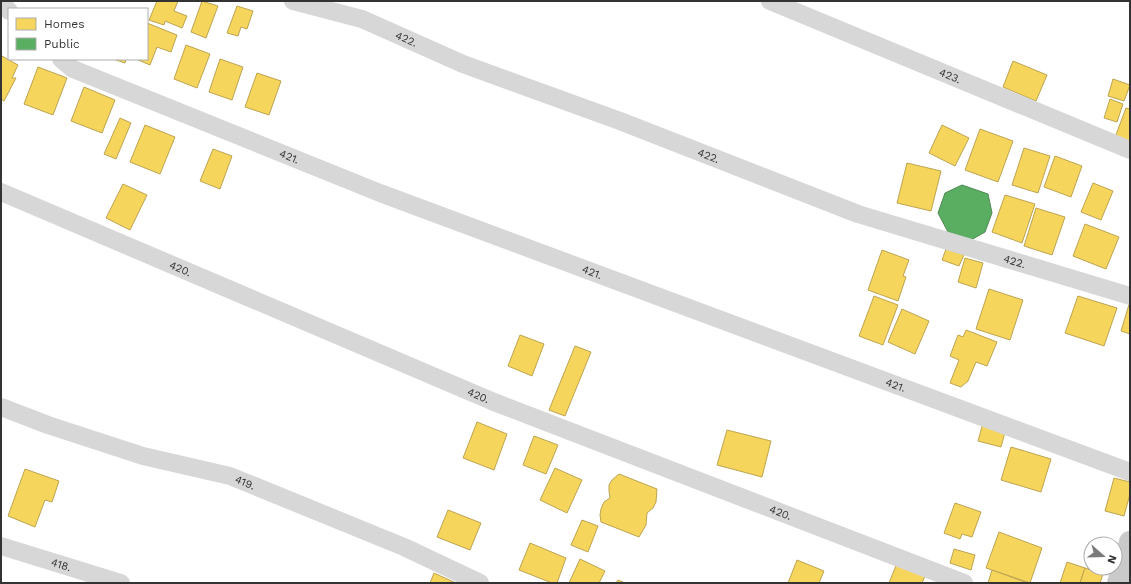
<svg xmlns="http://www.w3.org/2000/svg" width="1131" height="584" viewBox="0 0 1131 584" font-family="'Work Sans',sans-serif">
  <rect width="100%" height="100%" fill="#fff"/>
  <!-- homes -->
  <g fill="#f6d55c" stroke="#bca450">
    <polygon points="157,1 178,1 174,11 187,16 182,28 165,21 164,25 149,20"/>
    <polygon points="202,1 218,6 206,38 191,32"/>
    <polygon points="237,6 253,11 247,29 241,27 238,36 227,33"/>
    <polygon points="147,23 177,35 171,52 157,47 150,65 136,59 147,59"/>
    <polygon points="186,45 210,54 197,88 174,79"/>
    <polygon points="2,56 18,65 12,78 16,78 4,101 1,99 1,58"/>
    <polygon points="113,59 126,59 125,63"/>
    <polygon points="220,59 243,67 232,100 209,92"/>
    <polygon points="1013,61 1047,75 1036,101 1003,87"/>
    <polygon points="38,67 67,78 53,115 24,104"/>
    <polygon points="257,73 281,81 269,115 245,107"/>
    <polygon points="1113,79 1130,85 1124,101 1108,96"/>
    <polygon points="84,87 115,100 102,133 71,121"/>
    <polygon points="1110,99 1123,104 1117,122 1104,118"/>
    <polygon points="1126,108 1130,109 1130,146 1114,140"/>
    <polygon points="120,118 131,123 116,159 104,154"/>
    <polygon points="145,125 175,137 160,174 130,162"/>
    <polygon points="942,125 969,138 955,166 929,153"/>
    <polygon points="980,129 1013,141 998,182 965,170"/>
    <polygon points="1024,148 1050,156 1038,193 1012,185"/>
    <polygon points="213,149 232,156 220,189 200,181"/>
    <polygon points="1055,156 1082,166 1071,197 1044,187"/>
    <polygon points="907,163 941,171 931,211 897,203"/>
    <polygon points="1093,183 1113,191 1101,220 1081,212"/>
    <polygon points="123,184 147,195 130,230 106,218"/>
    <polygon points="1005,195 1035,204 1022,243 992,232"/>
    <polygon points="1036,208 1065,217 1052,255 1024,246"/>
    <polygon points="1085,224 1119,237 1106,269 1073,256"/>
    <polygon points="946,249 964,255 959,266 942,260"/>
    <polygon points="882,250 909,260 903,276 906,277 898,301 868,290"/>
    <polygon points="965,258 983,263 976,288 958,282"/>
    <polygon points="989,289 1023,300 1010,340 976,329"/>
    <polygon points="874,296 898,305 883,345 859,336"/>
    <polygon points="1078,296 1117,308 1104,346 1065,333"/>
    <polygon points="1130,301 1130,334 1121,331"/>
    <polygon points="902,309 929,321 915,354 888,342"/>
    <polygon points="966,330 997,342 987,366 976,362 968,381 961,387 950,383 959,360 950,356 958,335 963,337"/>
    <polygon points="520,335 544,344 532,376 508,366"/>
    <polygon points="575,346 591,352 565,416 549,410"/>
    <polygon points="477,422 507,434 494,470 463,458"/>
    <polygon points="983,423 1006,429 1001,447 978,441"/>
    <polygon points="727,430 771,441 762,477 717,465"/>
    <polygon points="534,436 558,445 546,474 523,465"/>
    <polygon points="1011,447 1051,459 1041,492 1001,480"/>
    <polygon points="555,468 582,480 567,513 540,500"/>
    <polygon points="25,469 59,481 52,502 45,500 35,527 8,516"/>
    <polygon points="619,474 657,489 656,502 653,508 647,513 646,525 639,537 601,522 600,515 601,509 604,502 610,498 609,491 609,485 612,480"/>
    <polygon points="1114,478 1130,482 1130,494 1124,516 1105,511"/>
    <polygon points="955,503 981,512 972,537 962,534 960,539 944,533"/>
    <polygon points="448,510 481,523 470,550 437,537"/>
    <polygon points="582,520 598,526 588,552 571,545"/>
    <polygon points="999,532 1042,548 1030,583 986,568"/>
    <polygon points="530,543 566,558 557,583 552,583 519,570"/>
    <polygon points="954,549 975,555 971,570 950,563"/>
    <polygon points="580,559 605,571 599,583 569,583"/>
    <polygon points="797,560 824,571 819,583 788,583"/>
    <polygon points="1067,562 1085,568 1080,583 1060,583"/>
    <polygon points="897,563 925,576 922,583 889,583"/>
    <polygon points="1085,568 1103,574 1100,583 1080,583"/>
    <polygon points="992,570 1025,582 1025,583 988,583"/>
    <polygon points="434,573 456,583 430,583"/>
    <polygon points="618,580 625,583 616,583"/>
  </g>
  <!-- public -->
  <polygon fill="#5aae61" stroke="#4e8953" points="962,185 988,194 992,213 985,232 971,240 948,232 938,213 945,193"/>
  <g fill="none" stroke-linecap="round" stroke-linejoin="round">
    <!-- minor -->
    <g stroke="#d7d7d7" stroke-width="18">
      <path id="s1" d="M293,1L362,19L463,64L620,121L858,214L1130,296"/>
      <path id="s2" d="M770,1L1130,150"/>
      <polyline points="1,2 9,11"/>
      <path id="s3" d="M61,59L73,69L380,193L1130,472"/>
      <path id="s4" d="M1,192L494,402L964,583"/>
      <path id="s5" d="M1,407L48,425L143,456L230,476L404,547L480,583"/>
      <path id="s6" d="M1,546L121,583"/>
    </g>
    <!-- primary -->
    <polyline stroke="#cacaca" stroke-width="22" points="1118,583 1130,542"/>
  </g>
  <g text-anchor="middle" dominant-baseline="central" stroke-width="4" stroke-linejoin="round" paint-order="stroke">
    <!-- street labels -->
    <g font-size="11" fill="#333" stroke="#fff">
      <text stroke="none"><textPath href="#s1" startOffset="120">422.</textPath></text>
      <text stroke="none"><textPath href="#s2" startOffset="195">423.</textPath></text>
      <text stroke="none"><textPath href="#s1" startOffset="444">422.</textPath></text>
      <text stroke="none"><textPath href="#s3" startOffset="249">421.</textPath></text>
      <text stroke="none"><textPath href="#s1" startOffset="768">422.</textPath></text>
      <text stroke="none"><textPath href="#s4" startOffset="195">420.</textPath></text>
      <text stroke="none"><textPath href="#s3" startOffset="573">421.</textPath></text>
      <text stroke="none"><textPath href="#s3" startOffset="897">421.</textPath></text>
      <text stroke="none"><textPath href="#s4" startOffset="519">420.</textPath></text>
      <text stroke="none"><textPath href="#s5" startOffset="256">419.</textPath></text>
      <text stroke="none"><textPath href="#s4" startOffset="843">420.</textPath></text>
      <text stroke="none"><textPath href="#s6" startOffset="63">418.</textPath></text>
    </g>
  </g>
  <!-- border -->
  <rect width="1131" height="584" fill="none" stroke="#333333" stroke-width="4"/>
  <!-- legend -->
  <rect x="8" y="8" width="140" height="52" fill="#ffffff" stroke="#adadad"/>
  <rect x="16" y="18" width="20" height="12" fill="#f6d55c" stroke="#adadad"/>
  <text x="44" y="28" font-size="12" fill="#333333">Homes</text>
  <rect x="16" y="38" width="20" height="12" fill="#5aae61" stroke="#adadad"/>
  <text x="44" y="48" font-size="12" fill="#333333">Public</text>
  <!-- north arrow -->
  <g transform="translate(1103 556) rotate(110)"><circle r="19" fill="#ffffff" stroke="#adadad"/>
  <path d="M0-3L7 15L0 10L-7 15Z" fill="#7a7a7a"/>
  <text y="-6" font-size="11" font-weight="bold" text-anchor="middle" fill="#333333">N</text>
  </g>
</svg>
